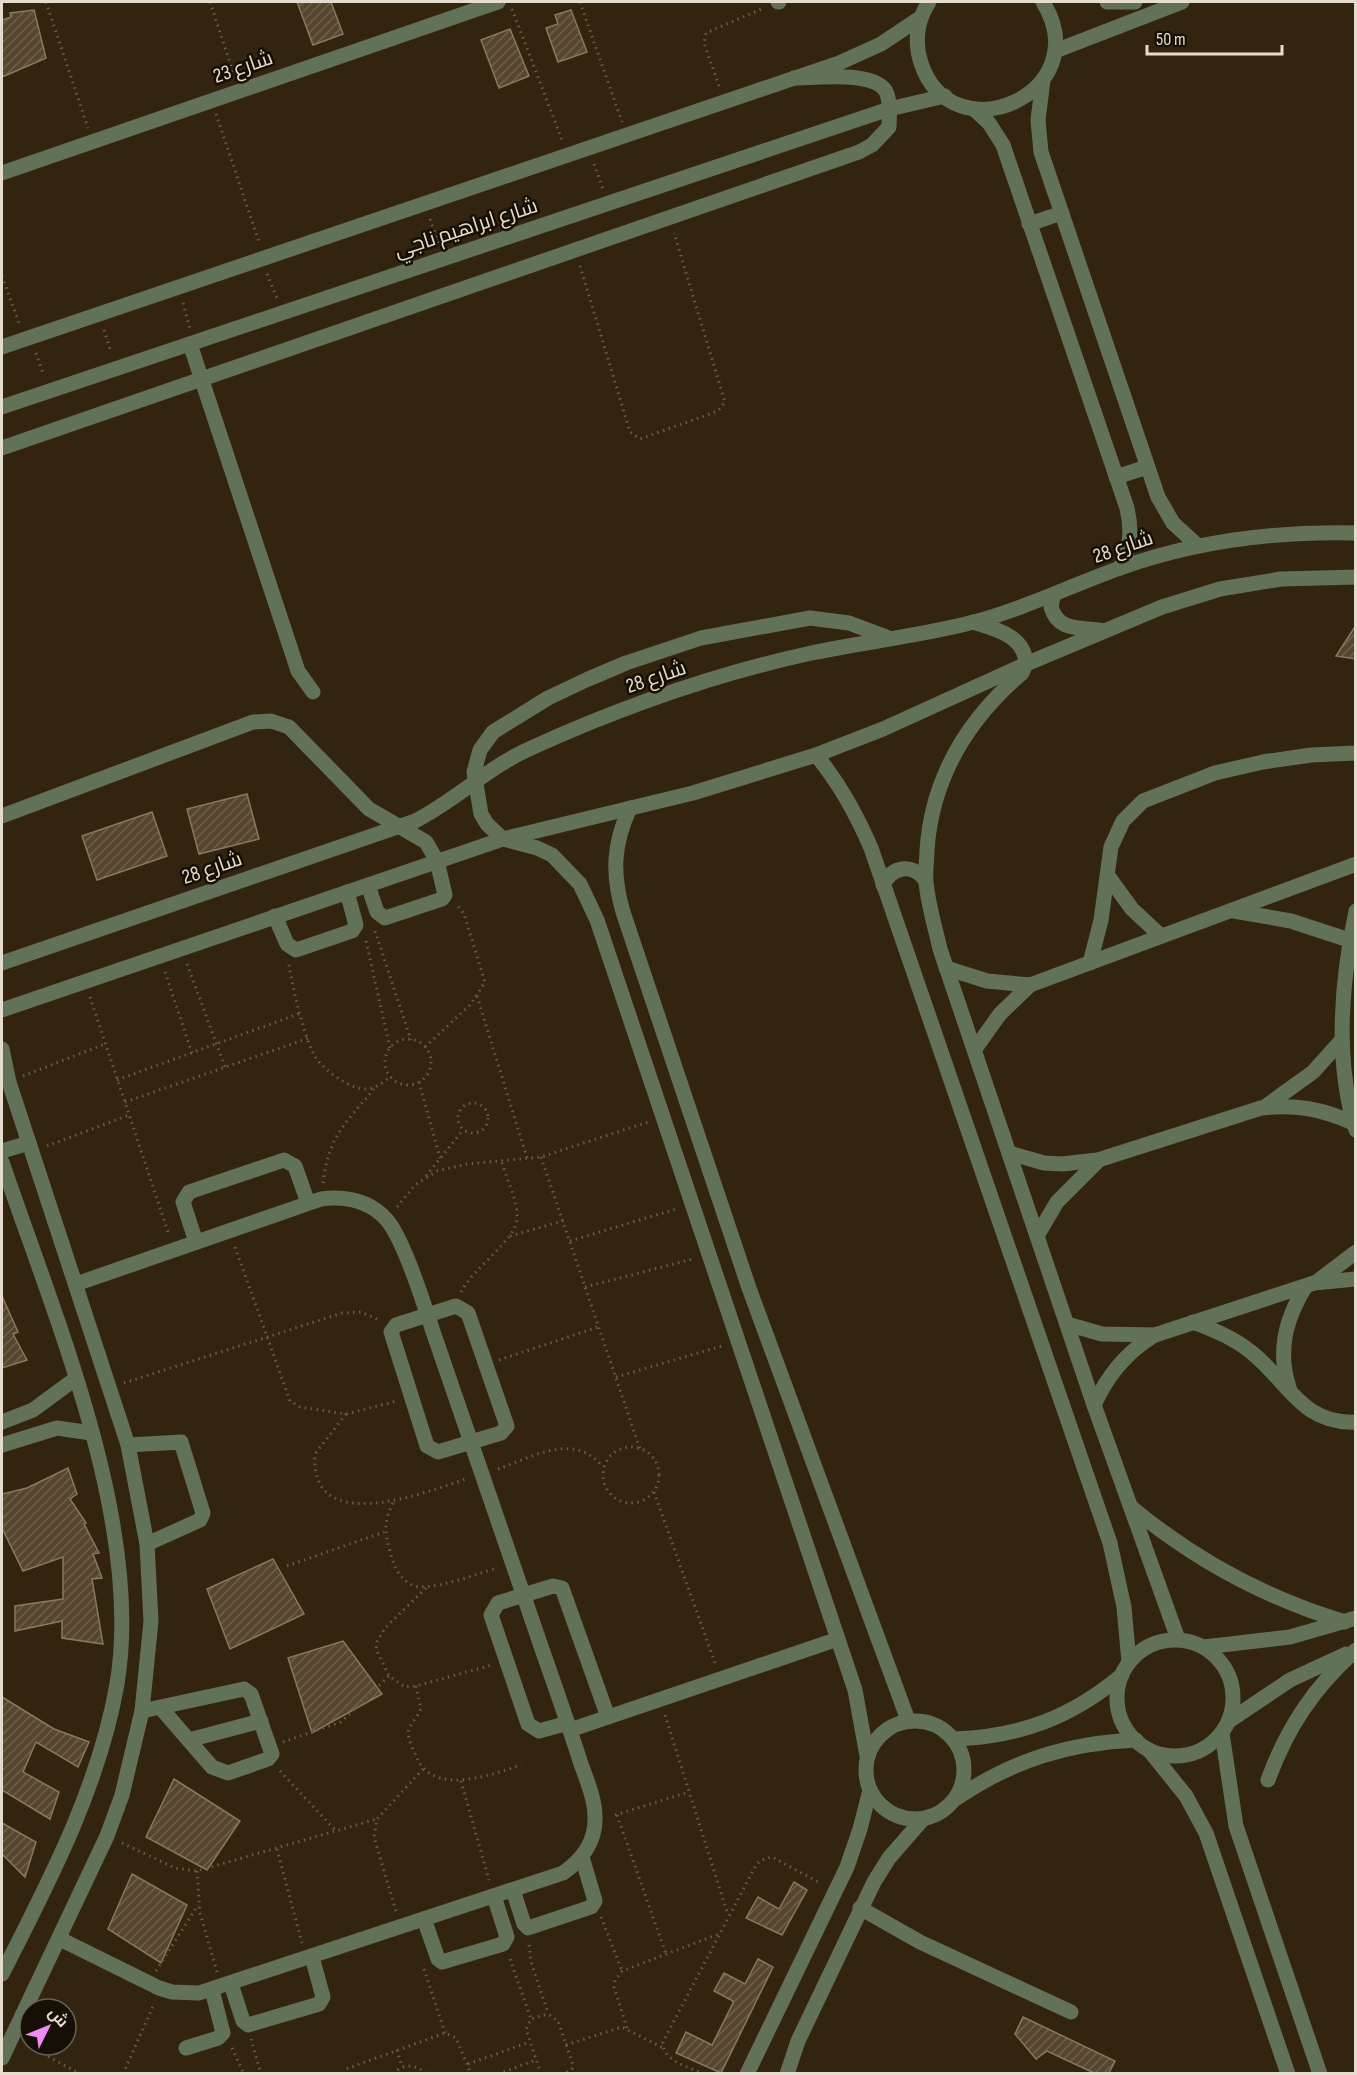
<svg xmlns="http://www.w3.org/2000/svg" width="1357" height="2075" viewBox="0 0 1357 2075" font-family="'Sofia Sans Condensed',Cairo,sans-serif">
  <defs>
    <pattern id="building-hatch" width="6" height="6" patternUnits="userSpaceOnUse" patternTransform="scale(1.5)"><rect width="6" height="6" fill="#56462f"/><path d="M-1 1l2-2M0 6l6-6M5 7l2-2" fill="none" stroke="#6e604c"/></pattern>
  </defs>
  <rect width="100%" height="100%" fill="#33240f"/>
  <!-- building -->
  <g fill="url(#building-hatch)" stroke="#897860" stroke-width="1.5">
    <polygon points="297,2 331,2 343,34 313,45"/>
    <polygon points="34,10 46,58 2,77 2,20 11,17 10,13"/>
    <polygon points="571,10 587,52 558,62 546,28 558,24 555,15"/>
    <polygon points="510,29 529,76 499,88 481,40"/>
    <polygon points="1356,625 1356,659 1336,656"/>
    <polygon points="247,794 259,839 199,854 187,809"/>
    <polygon points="152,812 167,856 97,880 82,836"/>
    <polygon points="2,1296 18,1332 13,1334 27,1360 2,1368"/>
    <polygon points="68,1468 77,1494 70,1499 86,1523 84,1524 99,1553 93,1554 102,1578 92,1579 103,1644 62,1638 62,1621 15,1631 15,1606 63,1599 63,1557 23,1571 2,1528 2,1494 27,1488"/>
    <polygon points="273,1559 304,1614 230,1649 207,1589"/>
    <polygon points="343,1641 382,1694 312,1733 288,1658"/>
    <polygon points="2,1697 54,1729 89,1742 78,1767 36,1742 23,1772 59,1792 50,1819 2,1790"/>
    <polygon points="174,1779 240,1821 207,1870 146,1837"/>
    <polygon points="2,1823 36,1842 25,1877 2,1854"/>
    <polygon points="132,1874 187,1905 161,1963 108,1929"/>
    <polygon points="794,1882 807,1890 782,1935 746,1918 758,1897 779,1909"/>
    <polygon points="758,1959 773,1967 721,2073 676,2053 686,2032 712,2045 733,2003 733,2001 714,1991 724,1973 745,1984"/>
    <polygon points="1023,2017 1115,2061 1109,2073 1094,2073 1047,2051 1036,2059 1015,2034"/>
  </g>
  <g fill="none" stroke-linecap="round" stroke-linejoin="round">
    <!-- path -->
    <g stroke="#695b49" stroke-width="3" stroke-dasharray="1.5 4.5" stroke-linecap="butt">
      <polyline points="46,2 88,128"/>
      <polyline points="210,2 234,75"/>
      <polyline points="580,2 622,122"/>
      <polyline points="512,9 562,140"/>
      <polyline points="719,86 704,43 706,33 764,8"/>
      <polyline points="216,114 259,242"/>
      <polyline points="594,164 603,189"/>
      <polyline points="430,219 439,244"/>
      <polyline points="580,266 630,432 640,439 718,411 725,402 674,233"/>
      <polyline points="267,274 277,298"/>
      <polyline points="2,276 19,323"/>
      <polyline points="183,303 190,329"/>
      <polyline points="104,330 111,352"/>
      <polyline points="36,353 44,376"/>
      <polyline points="375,931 411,1040"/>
      <polyline points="366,941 390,1048"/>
      <polyline points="187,964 225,1067"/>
      <path d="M289,965C292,985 305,1042 316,1058C325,1071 350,1089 366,1089C376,1089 383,1082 390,1077"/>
      <polyline points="165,972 192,1053"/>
      <polyline points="477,996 527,1158"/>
      <polyline points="90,997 169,1235"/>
      <circle cx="408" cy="1062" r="23"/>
      <polyline points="425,1047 470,1005 485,982 464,914 458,906"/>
      <polyline points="23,1076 105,1044"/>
      <polyline points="117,1080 301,1013"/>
      <polyline points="419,1082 440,1158"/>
      <polyline points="125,1102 309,1038"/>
      <circle cx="473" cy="1118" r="15"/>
      <polyline points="47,1146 129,1115"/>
      <polyline points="541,1157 640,1449"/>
      <polyline points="426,1176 463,1130"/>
      <path d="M323,1183C329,1135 345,1124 374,1089"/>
      <polyline points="397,1207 415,1185 437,1171 467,1164 541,1157 648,1122"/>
      <polyline points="510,1236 563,1221"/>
      <polyline points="570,1241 676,1209"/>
      <polyline points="235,1247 290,1401 300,1407 346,1414 397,1401"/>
      <polyline points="585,1287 693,1259"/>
      <path d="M461,1292C472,1269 516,1240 517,1219C518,1201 506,1177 501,1160"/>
      <polyline points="499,1360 598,1327"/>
      <polyline points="616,1377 722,1346"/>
      <polyline points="124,1383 342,1313 361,1312 381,1321"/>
      <path d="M346,1414L315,1454C309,1538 424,1493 466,1479"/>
      <circle cx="631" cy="1475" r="28"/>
      <path d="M498,1469C533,1457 574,1431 603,1467"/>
      <polyline points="654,1492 715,1663"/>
      <path d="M393,1503C384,1521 384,1532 390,1551C393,1564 399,1579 412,1585C428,1593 479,1573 497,1568"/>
      <polyline points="287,1566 384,1532"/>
      <polyline points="426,1588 385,1628 377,1642 376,1649 389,1676 405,1687 416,1686 492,1665"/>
      <path d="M416,1686L421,1709C418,1716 412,1722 409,1729C406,1737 413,1748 416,1756C432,1797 491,1775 521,1765"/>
      <polyline points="665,1715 728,1915"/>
      <polyline points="283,1742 341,1722 389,1676"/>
      <polyline points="280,1771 336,1831"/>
      <polyline points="461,1781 489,1880"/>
      <polyline points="615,1815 689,1792"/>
      <polyline points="617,1815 666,1954"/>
      <polyline points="122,1843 175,1868 197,1871 377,1819"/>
      <polyline points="277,1849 302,1943"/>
      <polyline points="197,1871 200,1913 217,1972"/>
      <polyline points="396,1911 374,1837 377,1819 423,1769"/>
      <polyline points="601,1917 622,1971"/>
      <polyline points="529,1945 531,1962 548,2013"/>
      <polyline points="510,1959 531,2019"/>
      <polyline points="424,1969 445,2033"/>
      <polyline points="156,1971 198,1905"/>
      <polyline points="627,2028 614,1987 615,1981 622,1971 719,1934"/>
      <polyline points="251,2039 261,2074"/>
      <polyline points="27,2045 80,2074"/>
      <polyline points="566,2045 622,2027 663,2048"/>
      <polyline points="232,2048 244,2074"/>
      <polyline points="397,2050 402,2067"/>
      <polyline points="468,2064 530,2042"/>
      <polyline points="123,2074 154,2004"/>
      <polyline points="344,2074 346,2069 445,2033 456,2038 471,2074"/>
      <path d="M393,2074C403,2063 416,2064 427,2074"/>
      <polyline points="498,2074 536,2060"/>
      <polyline points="541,2074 526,2029 531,2019 548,2014 558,2021 573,2065 572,2069 564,2074"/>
      <path d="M704,2074C689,2067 662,2061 663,2042L756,1865L761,1860L772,1857L820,1883"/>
    </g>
    <!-- minor -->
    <g stroke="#627258" stroke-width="15">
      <polyline points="778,2 779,2"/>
      <path d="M929,2C917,20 914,42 921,63C952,157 1099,93 1043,2"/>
      <polyline points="1107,2 1135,2"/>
      <polyline points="1055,51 1182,2"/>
      <polyline points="1043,80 1038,120 1041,152 1158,497 1173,523 1198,546"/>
      <path d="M974,109L989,123L1003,145L1127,508C1132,530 1131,548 1120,568"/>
      <polyline points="2,173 498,2"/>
      <polyline points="1029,224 1062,213"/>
      <polyline points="190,344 298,671 313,692"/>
      <polyline points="2,347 839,63 881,44 920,18"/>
      <polyline points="2,407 889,109 945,96"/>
      <path d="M2,448L859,152L872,145L889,127C889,117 891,104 887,94C879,70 816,78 794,78"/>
      <polyline points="1116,477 1147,467"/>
      <path d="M1053,597L1051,607C1059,634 1083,626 1105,631"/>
      <path d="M973,622C996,629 1025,636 1026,664L1022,673C968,719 932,777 927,850C927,860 925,871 926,882C928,904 935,927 940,949L1094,1405L1178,1639"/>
      <path d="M816,755C840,784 856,813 871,848L1110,1543L1124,1607L1129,1662"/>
      <path d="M630,808C613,844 612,874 623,912L749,1288L908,1720"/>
      <polyline points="2,816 253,722 271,721 289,727 369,809 426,842 437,861 445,895 442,899 385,918 377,912 368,885"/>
      <polyline points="1108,876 1132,909 1161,936"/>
      <path d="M883,885C892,866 913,863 925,880"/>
      <polyline points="1234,911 1291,921 1349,940"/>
      <path d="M1356,911C1341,982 1334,1060 1356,1130"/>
      <polyline points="275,916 287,944 296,950 352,931 356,925 347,892"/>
      <path d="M2,963L415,821C455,801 487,768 529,749C617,709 712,675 807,654C863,642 920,636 974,622C1026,608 1070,586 1120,568C1196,541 1275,531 1356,533"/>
      <polyline points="1090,963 1101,920 1111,847 1123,821 1143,801 1215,773 1263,762 1311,755 1356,753"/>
      <polyline points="946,968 987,981 1030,985"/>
      <polyline points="2,1010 503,839 693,793 816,755 883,729 1026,664 1162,607 1220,589 1281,579 1356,577"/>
      <polyline points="2,1049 9,1082 128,1445 147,1544 151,1621 142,1711 122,1795 107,1836 2,2058"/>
      <polyline points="975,1049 1000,1014 1030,985 1356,864"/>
      <polyline points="1266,1106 1313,1072 1340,1042"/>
      <polyline points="2,1151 29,1143"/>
      <path d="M1009,1153L1044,1163L1062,1164L1098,1160L1261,1108C1295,1104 1323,1109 1353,1123"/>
      <path d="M2,1162C53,1313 144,1524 117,1684C99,1787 49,1882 2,1974"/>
      <polyline points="1037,1236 1057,1202 1097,1162"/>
      <polyline points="196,1242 183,1202 189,1192 284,1160 295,1166 308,1203"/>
      <polyline points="1319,1280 1356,1252"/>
      <polygon points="456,1306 468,1313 507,1426 501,1433 438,1452 427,1446 391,1332 396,1325"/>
      <path d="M1193,1322C1214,1330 1234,1338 1251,1352C1288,1381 1302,1425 1356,1422"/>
      <polyline points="1067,1324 1102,1334 1155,1335 1314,1283 1356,1279"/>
      <path d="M1289,1387C1277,1351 1286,1317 1306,1286"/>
      <path d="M1094,1405C1108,1375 1125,1354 1153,1336"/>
      <polyline points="2,1422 33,1410 75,1379"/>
      <polyline points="2,1445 57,1428 91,1433"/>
      <polyline points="128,1445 181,1442 203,1513 200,1520 147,1544"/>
      <path d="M1131,1507C1196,1561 1265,1598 1345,1622"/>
      <circle cx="1175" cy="1698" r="58"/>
      <polyline points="1204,1647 1290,1637 1356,1618"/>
      <polyline points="142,1711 244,1689 251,1694 272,1754 268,1759 228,1773 212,1767 160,1707"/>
      <circle cx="915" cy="1770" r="49"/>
      <polyline points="1229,1721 1290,1680 1346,1654"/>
      <polyline points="568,1723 539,1731 528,1724 491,1615 498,1603 553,1586 562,1588 608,1717"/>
      <polyline points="570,1730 838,1639"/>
      <polyline points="1222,1733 1236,1826 1320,2074"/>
      <path d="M954,1739C1020,1737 1072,1717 1122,1675"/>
      <polyline points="189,1740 261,1721"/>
      <polyline points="1149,1750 1186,1796 1206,1833 1288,2074"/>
      <polyline points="867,1756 855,1690 597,920 580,884 552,855 537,848 503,839 487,824 481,814 474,772 480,750 493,732 548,698 586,680 626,663 701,638 810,618 849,623 889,638"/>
      <path d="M1268,1780C1287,1728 1314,1687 1356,1650"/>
      <path d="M957,1798C1013,1760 1069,1743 1136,1740"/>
      <polyline points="513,1890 524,1924 528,1928 591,1907 595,1901 582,1857"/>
      <polyline points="860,1908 920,1942 1071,2012"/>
      <polyline points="424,1919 438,1959 442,1962 503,1944 507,1937 494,1896"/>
      <path d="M60,1939L159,1988L172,1992L199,1993L563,1873C582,1860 596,1841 595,1817C595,1799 587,1781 581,1764C569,1726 556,1689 543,1652C508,1550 473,1448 438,1346C427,1315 406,1243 387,1220C369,1200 345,1196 321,1199L76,1284"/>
      <polyline points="231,1984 243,2021 248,2025 319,2004 323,1997 312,1957"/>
      <polyline points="186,2048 218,2038 223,2033 212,1990"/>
      <polyline points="747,2074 847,1867 860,1829 870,1790"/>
      <polyline points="787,2074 798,2041 874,1882 889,1858 923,1819"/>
    </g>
  </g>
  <g text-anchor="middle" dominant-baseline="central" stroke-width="5" stroke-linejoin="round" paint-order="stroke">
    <!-- street labels -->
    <g font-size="21" fill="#e5dbce" stroke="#160f06">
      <text transform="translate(243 67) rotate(-19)">شارع 23</text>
      <text transform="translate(466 228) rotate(-18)">شارع ابراهيم ناجي</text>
      <text transform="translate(1123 547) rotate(-19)">شارع 28</text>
      <text transform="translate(656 677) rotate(-19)">شارع 28</text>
      <text transform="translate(212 868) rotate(-19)">شارع 28</text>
    </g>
  </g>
  <!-- border -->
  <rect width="1357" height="2075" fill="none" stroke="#e5dbce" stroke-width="6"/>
  <!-- north arrow -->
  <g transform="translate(48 2027) rotate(47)"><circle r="28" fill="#160f06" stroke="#696156" stroke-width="1.5"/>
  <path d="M0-4.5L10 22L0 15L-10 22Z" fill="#f08bf5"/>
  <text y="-9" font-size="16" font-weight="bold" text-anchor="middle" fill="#e5dbce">ش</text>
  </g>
  <!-- scale -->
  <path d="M1147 45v9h135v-9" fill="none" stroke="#e5dbce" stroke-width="3"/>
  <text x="1156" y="45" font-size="18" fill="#e5dbce" stroke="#160f06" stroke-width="4.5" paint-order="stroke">50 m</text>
</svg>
